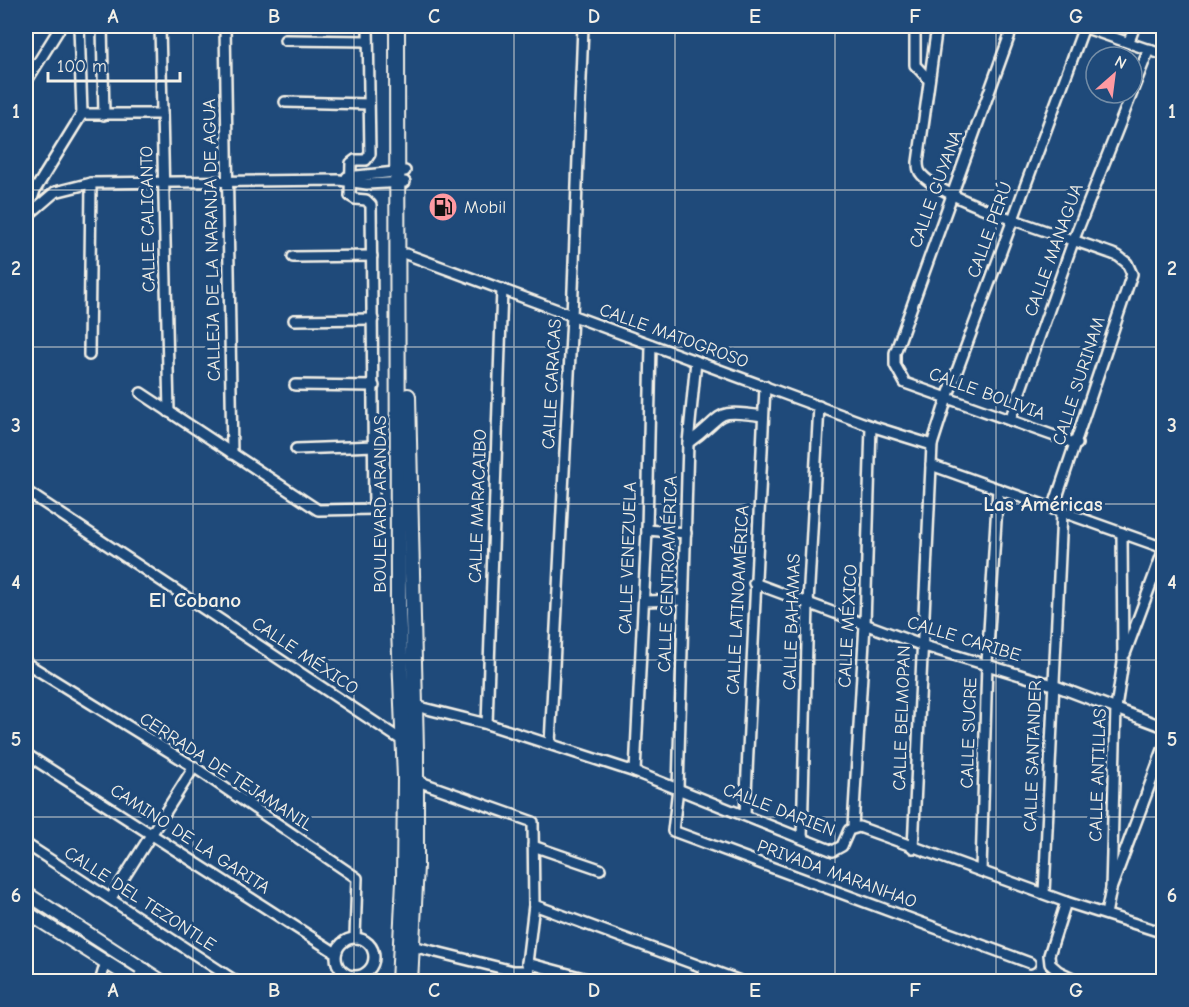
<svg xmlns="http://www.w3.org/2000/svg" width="1189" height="1007" viewBox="0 0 1189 1007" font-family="'Comic Neue',sans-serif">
  <rect width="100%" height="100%" fill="#1f4a7a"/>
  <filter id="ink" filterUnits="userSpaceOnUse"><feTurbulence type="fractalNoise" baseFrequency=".0167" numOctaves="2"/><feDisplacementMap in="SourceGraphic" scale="12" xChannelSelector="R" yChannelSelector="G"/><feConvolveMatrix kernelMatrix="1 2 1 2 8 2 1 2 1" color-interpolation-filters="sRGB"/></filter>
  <g filter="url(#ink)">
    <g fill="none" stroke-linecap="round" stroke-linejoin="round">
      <!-- minor casing -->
      <g stroke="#f4f1e8" stroke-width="14">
        <g id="minor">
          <polyline points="79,26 82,114"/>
          <polyline points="102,26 104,115"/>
          <polyline points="160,26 169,412"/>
          <polyline points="225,26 232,454"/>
          <polyline points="915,26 915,65 929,80"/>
          <path d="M937,26L918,162C918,167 918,171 922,175C947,203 1077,240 1118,256L1127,263L1132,274L1053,509"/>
          <polyline points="1013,26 895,353 895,365 905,383 1077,444"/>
          <polyline points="1080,26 1164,55"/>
          <polyline points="285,40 368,41"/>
          <polyline points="1129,41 1135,26"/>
          <polyline points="26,82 61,26"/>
          <polyline points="1132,92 1149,49"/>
          <polyline points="285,102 369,104"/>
          <polyline points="82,114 162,114"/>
          <polyline points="347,177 405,171"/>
          <polyline points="27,214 35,190 82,114"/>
          <polyline points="26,217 55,192 91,183 339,180 367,184 405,182"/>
          <polyline points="406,254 871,426 932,445"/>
          <polyline points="293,257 372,256"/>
          <polyline points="294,320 373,319"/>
          <polyline points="89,355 91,183"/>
          <polyline points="696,361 688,443 678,788 673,831 1030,963"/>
          <polyline points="295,385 374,386"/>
          <polyline points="141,393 318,510 374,509 371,205 366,200 355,199 350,196 351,163 355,160 366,160 370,154 368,26"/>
          <polyline points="1010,420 1074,239 1132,93"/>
          <path d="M688,443C727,416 710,408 763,416"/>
          <polyline points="296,449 375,446"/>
          <polyline points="931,465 1164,548"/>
          <polyline points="26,491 406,743"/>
          <polyline points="647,530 686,533"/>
          <polyline points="754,583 921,645 1053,685 1164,727"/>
          <polyline points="644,601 683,600"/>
          <polyline points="1125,654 1164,549"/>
          <polyline points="26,663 194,767 357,878 355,938"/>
          <polyline points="411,705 487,724 635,772 833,851 842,846 849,830 859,827 1066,902 1164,933"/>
          <polyline points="487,724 502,289"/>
          <polyline points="550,744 572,316 583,26"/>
          <polyline points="26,754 336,953"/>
          <polyline points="635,772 647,530 651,345"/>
          <polyline points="412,779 533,822 534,905 527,963 531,982"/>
          <polyline points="745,815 765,386"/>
          <polyline points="853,827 865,624 871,426"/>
          <polyline points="802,838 808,603 819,406"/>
          <polyline points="26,844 237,982"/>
          <polyline points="533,846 600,869"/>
          <polyline points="913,848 932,445 947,398 1084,27"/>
          <polyline points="981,871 987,663 998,489"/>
          <polyline points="1111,889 1116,708 1123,662 1122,533"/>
          <polyline points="1044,893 1062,513"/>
          <polyline points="111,898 194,767"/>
          <polyline points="1066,902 1049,955 1050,964 1058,971 1081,982"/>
          <polyline points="534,905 743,982"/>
          <polyline points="1106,914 1111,889 1164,747"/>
          <polyline points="26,934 30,914"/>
          <circle cx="355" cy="957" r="19"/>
          <polyline points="412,946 513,971 528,971"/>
          <polyline points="527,963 591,980"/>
          <polyline points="100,982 106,962"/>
          <polyline points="701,982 705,967"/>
        </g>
      </g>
      <!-- tertiary casing -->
      <g stroke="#f4f1e8" stroke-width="16">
        <g id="tertiary">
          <polyline points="26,893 163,982"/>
          <polyline points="26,912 137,982 145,970"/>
        </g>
      </g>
      <!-- secondary casing -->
      <g stroke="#f4f1e8" stroke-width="18">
        <g id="secondary">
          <polyline points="397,26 398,605 405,778 404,881 399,982"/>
          <polyline points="408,396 416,750 416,866 410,982"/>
        </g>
      </g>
      <!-- minor -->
      <use href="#minor" stroke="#1f4a7a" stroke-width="9"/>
      <!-- tertiary -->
      <use href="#tertiary" stroke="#1f4a7a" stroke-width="12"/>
      <!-- secondary -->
      <use href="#secondary" stroke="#1f4a7a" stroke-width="14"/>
    </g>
  </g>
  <!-- grid -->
  <path fill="none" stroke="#f4f1e8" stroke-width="1.5" stroke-opacity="0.55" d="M193,26V982M354,26V982M514,26V982M675,26V982M835,26V982M996,26V982M26,190H1164M26,347H1164M26,504H1164M26,660H1164M26,817H1164"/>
  <!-- icons -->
  <defs>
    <g id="fuel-disc" transform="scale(1.5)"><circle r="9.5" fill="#ff9aa2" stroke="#1f4a7a"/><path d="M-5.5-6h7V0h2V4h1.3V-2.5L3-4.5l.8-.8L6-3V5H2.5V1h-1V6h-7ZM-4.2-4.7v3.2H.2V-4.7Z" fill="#111"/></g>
  </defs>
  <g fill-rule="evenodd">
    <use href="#fuel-disc" x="443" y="207"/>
  </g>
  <g text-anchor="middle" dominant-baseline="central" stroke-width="6" stroke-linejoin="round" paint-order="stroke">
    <!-- street labels -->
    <g font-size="18" fill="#f4f1e8" stroke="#1f4a7a">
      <text transform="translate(936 189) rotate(-70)">CALLE GUYANA</text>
      <text transform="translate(148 219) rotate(-91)">CALLE CALICANTO</text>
      <text transform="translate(990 230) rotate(-70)">CALLE PERÚ</text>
      <text transform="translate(212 240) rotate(-91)">CALLEJA DE LA NARANJA DE AGUA</text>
      <text transform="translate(1054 250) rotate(-70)">CALLE MANAGUA</text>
      <text transform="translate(674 336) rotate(20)">CALLE MATOGROSO</text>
      <text transform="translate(1079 381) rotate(-72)">CALLE SURINAM</text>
      <text transform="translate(552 384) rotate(-87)">CALLE CARACAS</text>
      <text transform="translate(987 394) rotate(20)">CALLE BOLIVIA</text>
      <text transform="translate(380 504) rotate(-90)">BOULEVARD ARANDAS</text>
      <text transform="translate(478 506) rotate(-88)">CALLE MARACAIBO</text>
      <text transform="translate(628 558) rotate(-88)">CALLE VENEZUELA</text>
      <text transform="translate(668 574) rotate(-88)">CALLE CENTROAMÉRICA</text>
      <text transform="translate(738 600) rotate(-87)">CALLE LATINOAMÉRICA</text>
      <text transform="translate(792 622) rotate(-88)">CALLE BAHAMAS</text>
      <text transform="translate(848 626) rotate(-87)">CALLE MÉXICO</text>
      <text transform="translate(964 639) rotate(17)">CALLE CARIBE</text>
      <text transform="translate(305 656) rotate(34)">CALLE MÉXICO</text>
      <text transform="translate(902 718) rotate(-88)">CALLE BELMOPAN</text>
      <text transform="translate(969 733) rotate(-88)">CALLE SUCRE</text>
      <text transform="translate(1033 756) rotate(-88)">CALLE SANTANDER</text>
      <text transform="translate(226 772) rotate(33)">CERRADA DE TEJAMANIL</text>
      <text transform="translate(1098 775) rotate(-88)">CALLE ANTILLAS</text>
      <text transform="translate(779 810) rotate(21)">CALLE DARIEN</text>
      <text transform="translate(190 839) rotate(33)">CAMINO DE LA GARITA</text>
      <text transform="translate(837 874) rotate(20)">PRIVADA MARANHAO</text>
      <text transform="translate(140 899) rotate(33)">CALLE DEL TEZONTLE</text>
    </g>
    <!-- poi labels -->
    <g font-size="18" fill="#f4f1e8" stroke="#1f4a7a" text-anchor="start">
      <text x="464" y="207">Mobil</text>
    </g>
    <!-- quarter labels -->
    <g font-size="21" font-weight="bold" fill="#f4f1e8" stroke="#1f4a7a">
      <text x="1043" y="504">Las Américas</text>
      <text x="195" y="600">El Cobano</text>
    </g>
  </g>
  <!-- margin -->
  <rect width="1189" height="1007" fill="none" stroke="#1f4a7a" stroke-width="66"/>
  <!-- north arrow -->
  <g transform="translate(1114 75) rotate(28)"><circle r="28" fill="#1f4a7a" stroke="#748da6" stroke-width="1.5"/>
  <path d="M0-4.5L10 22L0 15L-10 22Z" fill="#ff9aa2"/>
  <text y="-9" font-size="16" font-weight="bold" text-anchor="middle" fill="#f4f1e8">N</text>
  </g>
  <!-- scale -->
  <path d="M48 72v9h132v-9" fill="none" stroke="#f4f1e8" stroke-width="3"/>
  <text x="57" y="72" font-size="18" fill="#f4f1e8" stroke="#1f4a7a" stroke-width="4.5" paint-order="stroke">100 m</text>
  <rect x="33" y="33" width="1123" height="941" fill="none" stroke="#f4f1e8" stroke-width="2"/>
  <g font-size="20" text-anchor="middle" font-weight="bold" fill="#f4f1e8">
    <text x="113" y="23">A</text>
    <text x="274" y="23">B</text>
    <text x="434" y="23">C</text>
    <text x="594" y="23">D</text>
    <text x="755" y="23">E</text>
    <text x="915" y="23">F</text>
    <text x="1076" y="23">G</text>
    <text x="16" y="118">1</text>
    <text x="1172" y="118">1</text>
    <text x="16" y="275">2</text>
    <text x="1172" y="275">2</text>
    <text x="16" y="432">3</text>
    <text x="1172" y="432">3</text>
    <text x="16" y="589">4</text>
    <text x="1172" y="589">4</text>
    <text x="16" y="746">5</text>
    <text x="1172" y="746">5</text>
    <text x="16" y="902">6</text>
    <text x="1172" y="902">6</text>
    <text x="113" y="997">A</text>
    <text x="274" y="997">B</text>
    <text x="434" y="997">C</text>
    <text x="594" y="997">D</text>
    <text x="755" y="997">E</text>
    <text x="915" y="997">F</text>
    <text x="1076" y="997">G</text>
  </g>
</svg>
